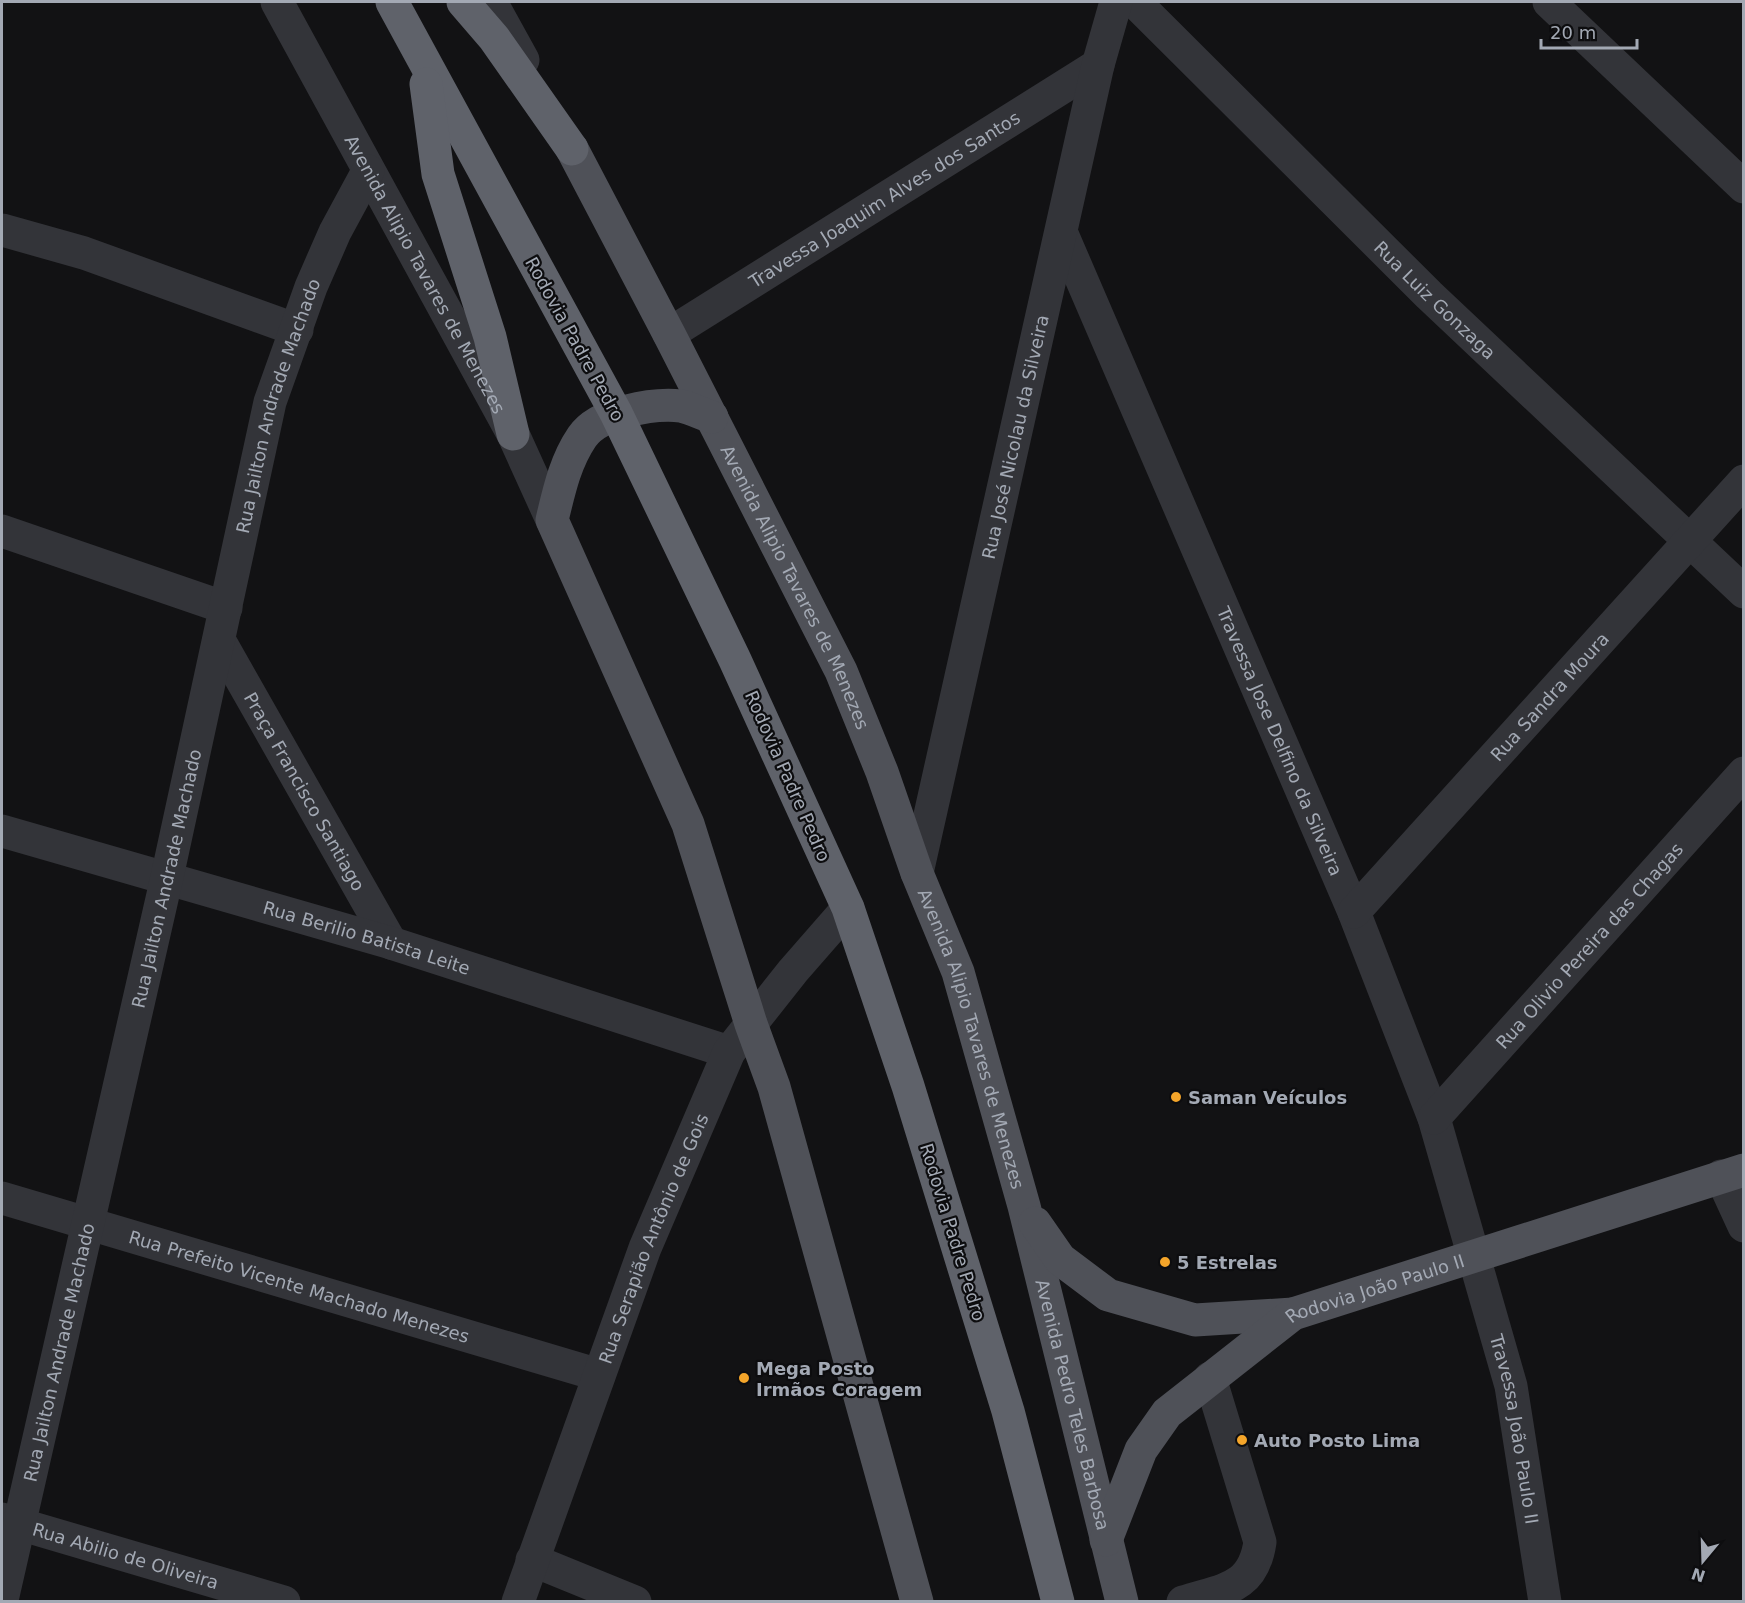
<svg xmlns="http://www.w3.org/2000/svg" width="1745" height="1603" viewBox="0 0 1745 1603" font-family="'DejaVu Sans',sans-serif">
  <rect width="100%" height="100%" fill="#121214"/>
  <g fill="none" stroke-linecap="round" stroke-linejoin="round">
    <!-- minor -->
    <g stroke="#333439" stroke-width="33">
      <path id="s1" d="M277,2L513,434L552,520"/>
      <polyline points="491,2 523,60"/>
      <path id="s2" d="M1135,2L1429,295L1744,592"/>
      <polyline points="1549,2 1744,187"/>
      <polyline points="2,230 84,253 297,330"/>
      <path id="s3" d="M1062,234L1354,912L1434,1118L1511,1386L1545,1602"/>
      <path id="s4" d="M669,334L1098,65"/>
      <polyline points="2,531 226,608"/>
      <path id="s5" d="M219,640L391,943"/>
      <path id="s6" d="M2,831L391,943L729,1052"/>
      <path id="s7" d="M917,873L1098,65L1116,2"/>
      <path id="s8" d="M1354,912L1744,481"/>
      <path id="s9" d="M1434,1118L1744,773"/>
      <polyline points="1721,1176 1744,1226"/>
      <path id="s10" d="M2,1198L599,1375"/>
      <path id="s11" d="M2,1519L284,1602"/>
      <polyline points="532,1560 635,1602"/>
      <path id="s12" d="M2,1600L167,877L270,402L311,287L335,232L368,171"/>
      <path id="s13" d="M518,1602L645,1248L729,1052L793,971L848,908"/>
      <path d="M1183,1602C1223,1589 1253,1590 1260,1542L1210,1378"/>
    </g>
    <!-- major -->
    <g stroke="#4f5158" stroke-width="33">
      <path id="s14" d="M572,149L669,334L841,671L882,772L917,873L958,972L1024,1206L1122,1602"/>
      <path d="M712,417C702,414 691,408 681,406C653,403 599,412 582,437C565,462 559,491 552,520L688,824L751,1024L774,1087L917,1602"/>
      <polyline points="1035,1223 1060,1259 1108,1295 1195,1320 1293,1314"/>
      <path id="s15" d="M1106,1540L1141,1450L1167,1413L1293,1314L1744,1170"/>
    </g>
    <!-- highway -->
    <g stroke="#5f626a" stroke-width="33">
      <polyline points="392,2 616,413 735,660 848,908 908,1086 1008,1411 1058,1602"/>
      <polyline points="463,2 494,38 572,149"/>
      <polyline points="426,84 438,174 490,337 513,434"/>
    </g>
  </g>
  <!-- markers -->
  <g fill="#f4a52a" stroke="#0d0d0f" stroke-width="2">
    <circle cx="1176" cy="1097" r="6"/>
    <circle cx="1165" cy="1262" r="6"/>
    <circle cx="744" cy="1378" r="6"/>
    <circle cx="1242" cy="1440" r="6"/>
  </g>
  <g text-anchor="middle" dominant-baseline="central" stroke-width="4.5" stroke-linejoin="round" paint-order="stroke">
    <!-- street labels -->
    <g font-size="18" fill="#a3a9b4" stroke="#0d0d0f">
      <text stroke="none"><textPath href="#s4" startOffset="254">Travessa Joaquim Alves dos Santos</textPath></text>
      <text stroke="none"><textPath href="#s1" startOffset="310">Avenida Alipio Tavares de Menezes</textPath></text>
      <text stroke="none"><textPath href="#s2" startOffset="423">Rua Luiz Gonzaga</textPath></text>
      <text transform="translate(575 339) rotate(61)">Rodovia Padre Pedro</text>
      <text stroke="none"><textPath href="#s12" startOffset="1226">Rua Jailton Andrade Machado</textPath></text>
      <text stroke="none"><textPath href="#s7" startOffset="447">Rua José Nicolau da Silveira</textPath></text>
      <text stroke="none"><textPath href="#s14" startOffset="492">Avenida Alipio Tavares de Menezes</textPath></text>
      <text stroke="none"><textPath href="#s8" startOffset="291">Rua Sandra Moura</textPath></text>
      <text stroke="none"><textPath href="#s3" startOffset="552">Travessa Jose Delfino da Silveira</textPath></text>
      <text transform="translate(788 776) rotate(66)">Rodovia Padre Pedro</text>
      <text stroke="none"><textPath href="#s5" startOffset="174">Praça Francisco Santiago</textPath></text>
      <text stroke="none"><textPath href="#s12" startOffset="740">Rua Jailton Andrade Machado</textPath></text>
      <text stroke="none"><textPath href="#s6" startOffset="380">Rua Berilio Batista Leite</textPath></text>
      <text stroke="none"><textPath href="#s9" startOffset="232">Rua Olivio Pereira das Chagas</textPath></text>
      <text stroke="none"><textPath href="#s14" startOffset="978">Avenida Alipio Tavares de Menezes</textPath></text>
      <text transform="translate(953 1232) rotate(73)">Rodovia Padre Pedro</text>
      <text stroke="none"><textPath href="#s13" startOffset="388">Rua Serapião Antônio de Gois</textPath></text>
      <text stroke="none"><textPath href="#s10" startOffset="310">Rua Prefeito Vicente Machado Menezes</textPath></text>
      <text stroke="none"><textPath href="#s15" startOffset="388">Rodovia João Paulo II</textPath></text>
      <text stroke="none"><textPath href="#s12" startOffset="254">Rua Jailton Andrade Machado</textPath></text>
      <text stroke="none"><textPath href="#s14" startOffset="1358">Avenida Pedro Teles Barbosa</textPath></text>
      <text stroke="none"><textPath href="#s3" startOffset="1281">Travessa João Paulo II</textPath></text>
      <text stroke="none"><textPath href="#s11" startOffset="129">Rua Abilio de Oliveira</textPath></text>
    </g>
    <!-- poi labels -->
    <g font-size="18" font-weight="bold" fill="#a3a9b4" stroke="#0d0d0f" text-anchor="start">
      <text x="1188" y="1097">Saman Veículos</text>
      <text x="1177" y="1262">5 Estrelas</text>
      <text x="756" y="1368">Mega Posto<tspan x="756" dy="21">Irmãos Coragem</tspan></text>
      <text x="1254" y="1440">Auto Posto Lima</text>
    </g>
  </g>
  <!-- border -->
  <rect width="1745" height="1603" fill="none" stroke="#a3a9b4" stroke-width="6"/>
  <!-- north arrow -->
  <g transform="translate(1703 1561) rotate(199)" stroke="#0d0d0f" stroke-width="4.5" paint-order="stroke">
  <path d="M0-4.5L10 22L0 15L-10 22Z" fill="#a3a9b4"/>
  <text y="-9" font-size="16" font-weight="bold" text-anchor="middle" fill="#a3a9b4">N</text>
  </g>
  <!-- scale -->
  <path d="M1541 39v9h96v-9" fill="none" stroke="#a3a9b4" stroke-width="3"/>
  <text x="1550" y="39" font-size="18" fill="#a3a9b4" stroke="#0d0d0f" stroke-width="4.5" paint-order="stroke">20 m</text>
</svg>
